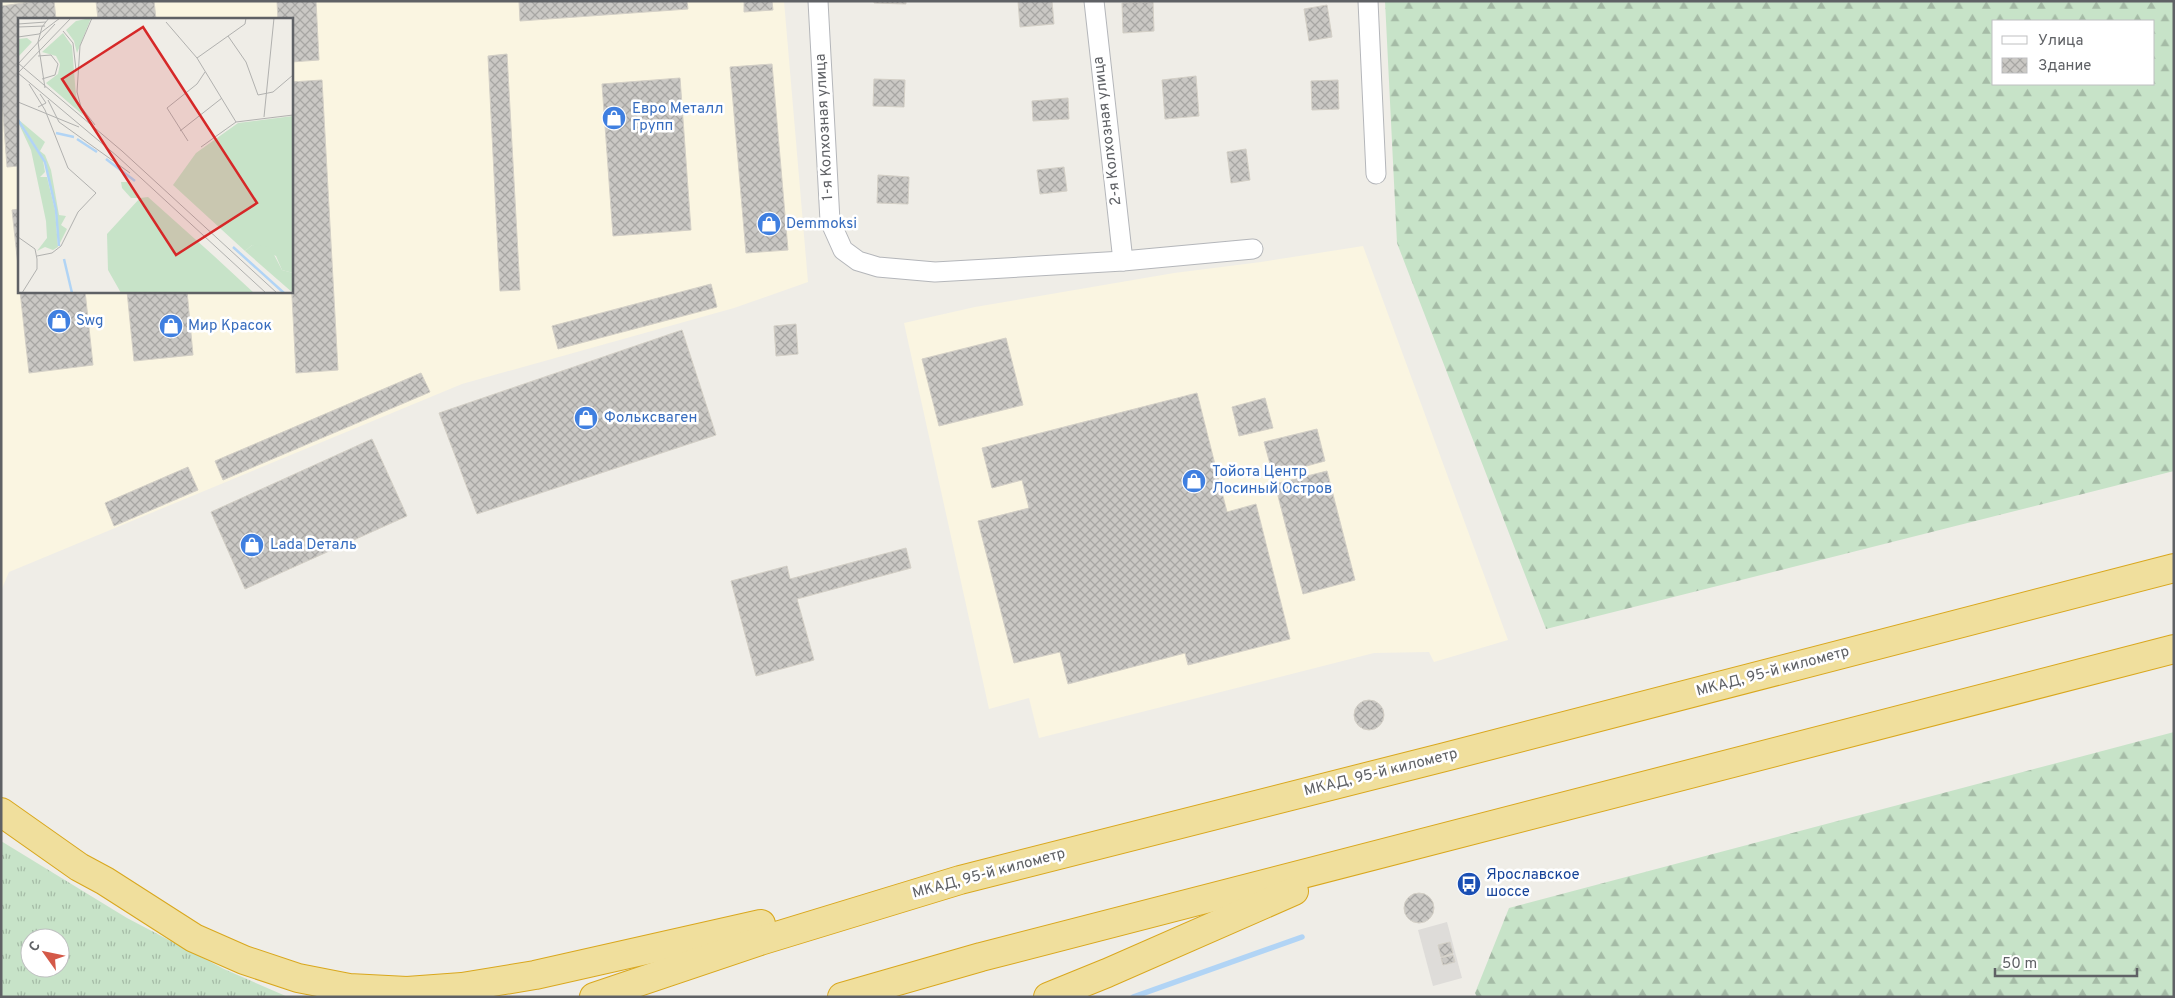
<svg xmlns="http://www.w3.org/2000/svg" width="2175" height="998" viewBox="0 0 2175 998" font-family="Overpass,sans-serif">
  <defs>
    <pattern id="grass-tufts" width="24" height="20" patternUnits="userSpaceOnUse" patternTransform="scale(1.25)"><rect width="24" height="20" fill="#c7e3c8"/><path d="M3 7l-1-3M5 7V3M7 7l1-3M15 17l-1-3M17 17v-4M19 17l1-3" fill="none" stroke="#a5bba6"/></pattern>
    <pattern id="forest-firs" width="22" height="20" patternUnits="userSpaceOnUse" patternTransform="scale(1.25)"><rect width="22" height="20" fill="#c7e3c8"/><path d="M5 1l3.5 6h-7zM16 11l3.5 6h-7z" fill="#a5bba6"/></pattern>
    <pattern id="building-cross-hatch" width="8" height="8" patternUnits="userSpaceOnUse" patternTransform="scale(1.25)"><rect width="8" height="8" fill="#cac8c4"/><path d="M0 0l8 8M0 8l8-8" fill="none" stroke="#a7a6a3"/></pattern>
  </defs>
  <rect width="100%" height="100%" fill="#efede7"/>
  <!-- commercial -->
  <g fill="#faf5e1" fill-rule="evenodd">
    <path d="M1,1H784L808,282L734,308L462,384L9,572L1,591ZM19,19H291V291H19Z"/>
    <polygon points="1363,246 1508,640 1434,662 1429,652 1374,653 1039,738 1029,698 989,709 904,323 975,307 1174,273 1261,262"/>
  </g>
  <!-- industrial -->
  <polygon fill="#dedcd9" points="1447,922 1462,978 1433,986 1418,930"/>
  <!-- grass -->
  <path fill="url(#grass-tufts)" fill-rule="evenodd" d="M1,841L127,918L224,969L288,997H1ZM30,938H60V968H30Z"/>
  <!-- forest -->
  <g fill="url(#forest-firs)" fill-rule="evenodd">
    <path d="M1385,1H2174V471L1546,629L1397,243ZM1994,21H2154V84H1994Z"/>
    <polygon points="2174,732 2174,997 1477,997 1475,993 1509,908"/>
  </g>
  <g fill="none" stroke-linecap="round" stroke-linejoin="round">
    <!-- stream -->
    <polyline stroke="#b1d4f5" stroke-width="5.5" points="1133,997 1302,937"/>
  </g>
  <!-- building -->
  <g fill="url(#building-cross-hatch)" stroke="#d3cfc6">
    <polygon points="38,1 54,1 56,19 19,19 19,166 7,167 1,87 1,6"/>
    <polygon points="96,1 154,1 156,19 98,19"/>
    <polygon points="277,1 316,1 319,60 291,62 291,19 278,19"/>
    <polygon points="519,1 687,1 688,9 520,21"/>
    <polygon points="744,1 772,1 773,10 744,12"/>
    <polygon points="874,1 906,1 906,4 874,3"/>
    <polygon points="1018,1 1052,1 1054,24 1020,27"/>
    <polygon points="1153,2 1154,31 1123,33 1122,3"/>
    <polygon points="1327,5 1332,37 1309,41 1304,9"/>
    <polygon points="507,54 520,290 500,291 488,56"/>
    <polygon points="772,64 788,250 746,253 730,67"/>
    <polygon points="1196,76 1199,116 1165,119 1162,80"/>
    <polygon points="680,78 691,230 613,236 602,84"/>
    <polygon points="874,79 905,80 904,107 873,106"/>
    <polygon points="322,80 338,370 296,373 291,277 291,82"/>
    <polygon points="1338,80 1339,109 1312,110 1311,81"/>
    <polygon points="1068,98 1069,119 1033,121 1032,101"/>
    <polygon points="1246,149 1250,180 1231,183 1227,152"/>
    <polygon points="1064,167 1067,191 1040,194 1037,170"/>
    <polygon points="878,175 909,177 908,204 877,203"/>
    <polygon points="19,209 19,275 12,210"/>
    <polygon points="711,284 717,307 558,349 552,326"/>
    <polygon points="20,291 85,291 93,365 29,373"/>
    <polygon points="127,291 187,291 193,355 134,361"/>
    <polygon points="796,324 798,354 776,356 774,326"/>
    <polygon points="682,330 716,435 477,514 439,413"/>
    <polygon points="1006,338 1023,405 939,426 922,359"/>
    <polygon points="421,373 430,392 223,480 215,461"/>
    <polygon points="1197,393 1227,512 1256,504 1290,639 1188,665 1185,653 1068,684 1060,652 1014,663 978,521 1029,508 1022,480 992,488 982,448"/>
    <polygon points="1265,398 1273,428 1239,436 1232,407"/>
    <polygon points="1317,429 1325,461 1273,475 1264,442"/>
    <polygon points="372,439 407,516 245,589 211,512"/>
    <polygon points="188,467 198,490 114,526 105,503"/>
    <polygon points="1327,471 1355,580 1303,594 1275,484"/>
    <polygon points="906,548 911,568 797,599 814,660 756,676 731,581 787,566 790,579"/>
    <circle cx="1369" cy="715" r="15"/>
    <circle cx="1419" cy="908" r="15"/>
    <polygon points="1450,942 1453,953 1441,957 1438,945"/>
    <polygon points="1453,955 1455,962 1443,965 1441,958"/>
  </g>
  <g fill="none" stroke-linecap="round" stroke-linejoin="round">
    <!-- street casing -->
    <g stroke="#b4b6ba" stroke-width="21">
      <g id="street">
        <polyline points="818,1 830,221 843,250 858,261 878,267 935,272 1123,261 1253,249"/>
        <polyline points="1094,1 1123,261"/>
        <polyline points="1368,1 1376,174"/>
      </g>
    </g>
    <!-- highway casing -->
    <g stroke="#d9a71d" stroke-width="30">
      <g id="highway">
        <polyline points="1,812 79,867 105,881 194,938 244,960 298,978 349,988 407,991 462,987 535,975 761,924"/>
        <polyline points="594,997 760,941 960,880 1445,757 2174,568"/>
        <polyline points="842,997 981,957 2174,649"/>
        <polyline points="1048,997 1107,973 1294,891"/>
      </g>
    </g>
    <!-- street -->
    <use href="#street" stroke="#fff" stroke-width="19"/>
    <!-- highway -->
    <use href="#highway" stroke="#f0df9d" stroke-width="28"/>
  </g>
  <!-- icons -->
  <defs>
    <g id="shop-disc" transform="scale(1.25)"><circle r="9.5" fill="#3f7fe0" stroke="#fff"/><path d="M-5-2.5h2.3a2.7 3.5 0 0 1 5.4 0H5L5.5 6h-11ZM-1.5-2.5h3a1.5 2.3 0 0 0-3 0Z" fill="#fff"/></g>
    <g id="bus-disc" transform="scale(1.25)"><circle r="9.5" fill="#1a4fb4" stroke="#fff"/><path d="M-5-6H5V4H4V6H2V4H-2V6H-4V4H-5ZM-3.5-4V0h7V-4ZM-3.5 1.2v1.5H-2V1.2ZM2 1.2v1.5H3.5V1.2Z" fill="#fff"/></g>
  </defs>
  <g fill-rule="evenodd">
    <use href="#shop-disc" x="614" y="118"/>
    <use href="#shop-disc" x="769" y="224"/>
    <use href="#shop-disc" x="59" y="321"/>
    <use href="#shop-disc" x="171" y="326"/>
    <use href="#shop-disc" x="586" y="418"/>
    <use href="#shop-disc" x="1194" y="481"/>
    <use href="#shop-disc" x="252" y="545"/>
    <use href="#bus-disc" x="1469" y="884"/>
  </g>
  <g text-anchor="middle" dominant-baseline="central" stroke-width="5" stroke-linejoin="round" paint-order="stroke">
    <!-- shop labels -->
    <g font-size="15" fill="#366cbe" stroke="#fff" text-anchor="start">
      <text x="632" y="109">Евро Металл<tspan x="632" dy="17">Групп</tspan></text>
      <text x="786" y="224">Demmoksi</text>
      <text x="76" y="321">Swg</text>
      <text x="188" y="326">Мир Красок</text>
      <text x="604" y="418">Фольксваген</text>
      <text x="1212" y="472">Тойота Центр<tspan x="1212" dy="17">Лосиный Остров</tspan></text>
      <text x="270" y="545">Lada Dеталь</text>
    </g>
    <!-- street labels -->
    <g font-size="15" fill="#5f6165" stroke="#fff">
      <text transform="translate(825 127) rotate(-93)">1-я Колхозная улица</text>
      <text transform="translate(1108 131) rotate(-97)">2-я Колхозная улица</text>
      <text transform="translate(1773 672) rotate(-15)">МКАД, 95-й километр</text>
      <text transform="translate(1381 773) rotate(-14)">МКАД, 95-й километр</text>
      <text transform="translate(989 874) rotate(-15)">МКАД, 95-й километр</text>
    </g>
    <!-- transit labels -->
    <g font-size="15" fill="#164399" stroke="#fff" text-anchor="start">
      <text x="1486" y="875">Ярославское<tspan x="1486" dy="17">шоссе</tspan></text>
    </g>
  </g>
  <!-- overview -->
  <g transform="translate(18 18)">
    <rect width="275" height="275" fill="#efede7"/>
    <path d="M73,0L59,35L56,23L48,12L58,3ZM45,15L54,28L58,78L65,97L28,65L40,56L42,46L38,38L24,34ZM0,21L9,20L14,24L0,39Z" fill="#c7e3c8"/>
    <path d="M275,98V255L264,252L258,238L234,227L227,233L155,167L178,135L220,105ZM1,102L27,124L22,133L27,137L33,152L41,197L48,198L43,207L49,211L41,227L38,192L28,144ZM0,104L25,142L27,154L22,159H29L37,192L40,229L35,232L27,229L19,233L29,220L28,203L13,132ZM103,164H109L120,180H113L104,170ZM130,179L196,238L236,275H103L90,252L89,216L122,180Z" fill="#c7e3c8"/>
    <path d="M234,227L252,229L264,252L275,255V275L227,233Z" fill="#c7e3c8"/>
    <path fill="none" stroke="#b1d4f5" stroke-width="2.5" d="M0,102L27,144L38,192L41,228M38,115L56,119M59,121L79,134M88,141L117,163M215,229L266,275M46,241L54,275"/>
    <path fill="none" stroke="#b1b1af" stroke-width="1" d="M74,0L62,28L59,74L63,89L77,107M148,4L179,40L218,104M0,6L28,4M0,9L27,8M45,13L55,25L58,52M210,18L228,44L240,77L255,74L275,57M0,19L21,16L42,0M20,38L33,37L40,46L37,57L24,61M179,40L227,6L228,0M0,45L104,133L259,275M0,46L37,6M0,55L53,0M0,55L99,138L248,275M11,66L27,92L50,150L78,175L60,194L43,228L34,235L19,238M27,70L20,24L24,9L31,0M30,82L41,104L112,155M0,84L61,109M20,89L28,85L22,76M246,99L256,0M162,113L204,80M170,123L149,90L179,66L187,54M183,129L218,104L275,97M0,219L17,231L19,241V251L4,275"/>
    <path fill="#d62828" fill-opacity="0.15" stroke="#d62828" stroke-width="2.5" d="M125,9L239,185L158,237L44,61Z"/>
    <rect width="275" height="275" fill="none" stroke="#5f6165" stroke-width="2.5"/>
  </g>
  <!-- border -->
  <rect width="2175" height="998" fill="none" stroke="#5f6165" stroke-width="5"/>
  <!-- legend -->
  <rect x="1992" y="20" width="162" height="65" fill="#ffffff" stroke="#bfc0c1"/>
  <rect x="2002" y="36" width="25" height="8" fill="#ffffff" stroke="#bfc0c1"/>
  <text x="2038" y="45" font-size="15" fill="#5f6165">Улица</text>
  <rect x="2002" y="58" width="25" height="15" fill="url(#building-cross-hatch)" stroke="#bfc0c1"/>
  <text x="2038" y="70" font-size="15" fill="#5f6165">Здание</text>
  <!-- north arrow -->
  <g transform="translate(45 953) rotate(303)"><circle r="24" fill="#ffffff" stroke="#bfc0c1"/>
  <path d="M0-4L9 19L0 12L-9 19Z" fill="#d45948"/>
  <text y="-8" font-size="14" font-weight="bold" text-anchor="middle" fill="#5f6165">С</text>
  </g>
  <!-- scale -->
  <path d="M1995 968v8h142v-8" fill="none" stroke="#5f6165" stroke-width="2.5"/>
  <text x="2002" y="968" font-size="15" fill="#5f6165" stroke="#ffffff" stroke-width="4" paint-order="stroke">50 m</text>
</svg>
